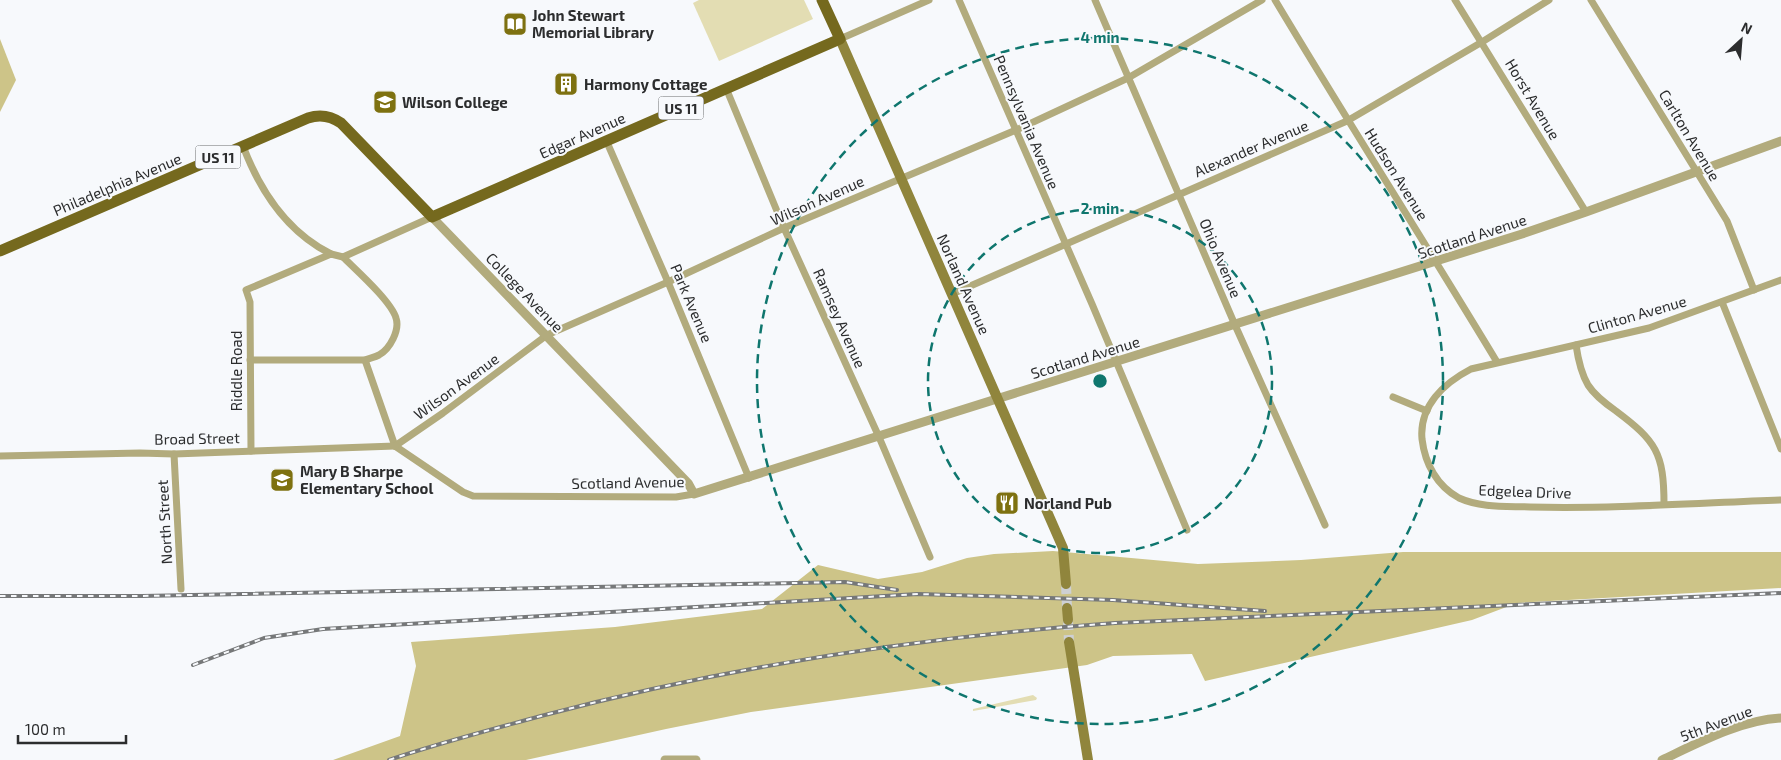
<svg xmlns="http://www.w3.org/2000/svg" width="1781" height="760" viewBox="0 0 1781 760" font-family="'Exo 2',sans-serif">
  <rect width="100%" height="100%" fill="#f7f9fc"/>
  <!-- green -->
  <g fill="#e3ddb3">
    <polygon points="699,0 804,0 813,19 719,61 693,3"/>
    <polygon points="1033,695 1037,698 1036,700 973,711 973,709"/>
  </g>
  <!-- forest -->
  <g fill="#cdc488">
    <polygon points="0,39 16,80 0,112"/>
    <polygon points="1053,551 1198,564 1301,560 1403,552 1781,552 1781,588 1517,603 1472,620 1205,681 1192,654 1113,656 1087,665 751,712 666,729 526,760 333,760 400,736 416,666 411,642 615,627 762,609 818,565 878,579 922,572 967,558 994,554"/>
  </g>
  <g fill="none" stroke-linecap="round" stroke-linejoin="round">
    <!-- secondary-tunnel -->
    <g stroke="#ced0d3" stroke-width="10" stroke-dasharray="10 5" stroke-linecap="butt">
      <polyline points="1066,584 1067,608"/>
      <polyline points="1068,620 1069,642"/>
    </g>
    <!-- minor -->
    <g stroke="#b2ab7d" stroke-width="7">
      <polyline points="959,0 1092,304 1187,530"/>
      <polyline points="1095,0 1235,325 1325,525"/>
      <path d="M1275,0C1348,122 1424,241 1497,362"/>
      <polyline points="1455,0 1586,212"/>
      <polyline points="1591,0 1727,221 1754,290"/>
      <polyline points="840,39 929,0"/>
      <polyline points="726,88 784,228 879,437 930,557"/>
      <polyline points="606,140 668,282 749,478"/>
      <path d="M243,146C260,191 287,232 331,254"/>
      <path d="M1781,280L1649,328L1471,369C1444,383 1419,406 1422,439C1425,464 1437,486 1459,498C1481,508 1507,506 1530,507C1614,509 1698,503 1781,500"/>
      <polyline points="952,294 1347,121 1482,42 1549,0"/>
      <polyline points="1722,302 1781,449"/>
      <path d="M1576,345C1578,359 1581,373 1588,385C1595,396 1606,404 1616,411C1656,441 1664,453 1664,504"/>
      <path d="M250,360H365C370,358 375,357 379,355C390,349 400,330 396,318C391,301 356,270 343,257"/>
      <polyline points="365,360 395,446"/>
      <polyline points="1393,397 1427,411"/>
      <polyline points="395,446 443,413 547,335 668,282 784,228 1016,130 1128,78 1262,0"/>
      <polyline points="395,446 463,492 473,496 676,497 694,494"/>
      <polyline points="251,451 250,302 246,290 331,254 343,257 432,217"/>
      <polyline points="174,454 181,589"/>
      <polyline points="0,456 140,453 174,454 395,446"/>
    </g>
    <!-- tertiary -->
    <g stroke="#b2ab7d" stroke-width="9">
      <polyline points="432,217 688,483 694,494 1522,234 1586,212 1781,141"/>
      <polyline points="665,760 696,760"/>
      <path d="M1662,760C1698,743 1741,720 1781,718"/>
    </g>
    <!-- secondary -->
    <g stroke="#90853c" stroke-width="10">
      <polyline points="840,39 1063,548 1066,584"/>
      <polyline points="1067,608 1068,620"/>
      <polyline points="1069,642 1088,760"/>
    </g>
    <!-- primary -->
    <path stroke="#75691e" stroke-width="11" d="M0,251L308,118C320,114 331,116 341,123L432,217L840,39L822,0"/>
    <!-- rail casing -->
    <g stroke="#767879" stroke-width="4">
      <g id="rail">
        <polyline points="0,596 142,596 845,582 897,590"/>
        <polyline points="193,665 264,638 323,629 918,594 1113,600 1265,611"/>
        <path d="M389,760C439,743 490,730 541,716C730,666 921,637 1115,623L1781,593"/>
      </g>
    </g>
    <!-- rail -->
    <use href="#rail" stroke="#f7f9fc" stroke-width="2" stroke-dasharray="5.5" stroke-linecap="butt"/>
  </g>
  <!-- distance rings -->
  <g fill="none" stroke="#0f766e" stroke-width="2.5" stroke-dasharray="9 6">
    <circle cx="1100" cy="381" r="172"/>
    <circle cx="1100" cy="381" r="343"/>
  </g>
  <!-- icons -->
  <defs>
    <g id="library-square" transform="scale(1.25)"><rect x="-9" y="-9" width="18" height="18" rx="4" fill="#7e7110" stroke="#f7f9fc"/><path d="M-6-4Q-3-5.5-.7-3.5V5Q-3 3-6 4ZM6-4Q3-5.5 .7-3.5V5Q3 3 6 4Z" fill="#fff"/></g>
    <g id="building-square" transform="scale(1.25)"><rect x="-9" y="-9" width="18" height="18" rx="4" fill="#7e7110" stroke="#f7f9fc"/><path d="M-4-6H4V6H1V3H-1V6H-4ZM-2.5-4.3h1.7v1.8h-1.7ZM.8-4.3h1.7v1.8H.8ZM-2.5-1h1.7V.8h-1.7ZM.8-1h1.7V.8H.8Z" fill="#fff"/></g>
    <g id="university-square" transform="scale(1.25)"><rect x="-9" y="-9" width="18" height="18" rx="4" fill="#7e7110" stroke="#f7f9fc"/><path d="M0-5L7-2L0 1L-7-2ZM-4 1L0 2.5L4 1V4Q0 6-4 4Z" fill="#fff"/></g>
    <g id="school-square" transform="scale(1.25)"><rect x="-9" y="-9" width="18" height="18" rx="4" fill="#7e7110" stroke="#f7f9fc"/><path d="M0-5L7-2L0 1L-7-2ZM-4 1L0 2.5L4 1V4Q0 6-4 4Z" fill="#fff"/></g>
    <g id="restaurant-square" transform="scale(1.25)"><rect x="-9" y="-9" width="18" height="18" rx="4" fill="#7e7110" stroke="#f7f9fc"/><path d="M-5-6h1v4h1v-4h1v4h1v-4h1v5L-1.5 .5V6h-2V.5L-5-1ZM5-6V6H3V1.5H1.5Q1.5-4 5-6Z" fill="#fff"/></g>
  </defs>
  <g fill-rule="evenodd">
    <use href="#library-square" x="515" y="24"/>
    <use href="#building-square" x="566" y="84"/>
    <use href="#university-square" x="385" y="102"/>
    <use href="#school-square" x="282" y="480"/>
    <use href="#restaurant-square" x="1007" y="503"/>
  </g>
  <g text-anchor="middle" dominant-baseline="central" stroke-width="4" stroke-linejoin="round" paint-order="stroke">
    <!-- shield labels -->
    <g fill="#f7f9fc" stroke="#696a6c" stroke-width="1">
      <rect x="658.5" y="96.5" width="45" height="23" rx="4"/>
      <rect x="195.5" y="145.5" width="45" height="23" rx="4"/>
    </g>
    <g font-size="14" font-weight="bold" fill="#2c2d2e">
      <text x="681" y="108">US 11</text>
      <text x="218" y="157">US 11</text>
    </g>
    <!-- poi labels -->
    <g font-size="15" font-weight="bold" fill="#2c2d2e" stroke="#f7f9fc" text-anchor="start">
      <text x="532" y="15">John Stewart<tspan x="532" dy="17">Memorial Library</tspan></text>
      <text x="584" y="84">Harmony Cottage</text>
      <text x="402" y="102">Wilson College</text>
      <text x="300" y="471">Mary B Sharpe<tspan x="300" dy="17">Elementary School</tspan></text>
      <text x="1024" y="503">Norland Pub</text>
    </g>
    <!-- street labels -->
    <g font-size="15" fill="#2c2d2e" stroke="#f7f9fc">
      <text transform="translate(1533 99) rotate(59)">Horst Avenue</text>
      <text transform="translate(1027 122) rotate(67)">Pennsylvania Avenue</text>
      <text transform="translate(582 135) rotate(-24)">Edgar Avenue</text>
      <text transform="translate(1690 135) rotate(59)">Carlton Avenue</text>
      <text transform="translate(1251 148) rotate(-23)">Alexander Avenue</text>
      <text transform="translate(1397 174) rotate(58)">Hudson Avenue</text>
      <text transform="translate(117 184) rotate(-23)">Philadelphia Avenue</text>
      <text transform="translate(817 200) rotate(-24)">Wilson Avenue</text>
      <text transform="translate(1472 236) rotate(-18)">Scotland Avenue</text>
      <text transform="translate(1221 258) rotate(67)">Ohio Avenue</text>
      <text transform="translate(964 284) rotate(66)">Norland Avenue</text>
      <text transform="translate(525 292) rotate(46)">College Avenue</text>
      <text transform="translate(692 303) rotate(67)">Park Avenue</text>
      <text transform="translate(1637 314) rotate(-16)">Clinton Avenue</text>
      <text transform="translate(840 318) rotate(66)">Ramsey Avenue</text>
      <text transform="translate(1085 357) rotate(-17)">Scotland Avenue</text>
      <text transform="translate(236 371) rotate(-90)">Riddle Road</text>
      <text transform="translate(456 386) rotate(-36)">Wilson Avenue</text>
      <text transform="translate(197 438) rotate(-1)">Broad Street</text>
      <text transform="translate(628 482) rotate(-1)">Scotland Avenue</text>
      <text transform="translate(1525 491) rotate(2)">Edgelea Drive</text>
      <text transform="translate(164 522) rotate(-93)">North Street</text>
      <text transform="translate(1716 723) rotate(-21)">5th Avenue</text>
    </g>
  </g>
  <circle cx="1100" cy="381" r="8" fill="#0f766e" stroke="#f7f9fc" stroke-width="2.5"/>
  <g font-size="15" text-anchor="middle" font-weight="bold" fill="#0f766e" stroke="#f7f9fc" stroke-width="4" stroke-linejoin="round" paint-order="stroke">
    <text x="1100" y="43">4 min</text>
    <text x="1100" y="214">2 min</text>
  </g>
  <!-- north arrow -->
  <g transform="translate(1741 40) rotate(26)" stroke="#f7f9fc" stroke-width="4" paint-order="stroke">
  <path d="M0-4L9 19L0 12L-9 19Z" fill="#2c2d2e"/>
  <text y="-8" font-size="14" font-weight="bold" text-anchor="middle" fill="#2c2d2e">N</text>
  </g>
  <!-- scale -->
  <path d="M18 735v8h108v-8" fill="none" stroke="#2c2d2e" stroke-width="2.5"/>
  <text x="25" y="735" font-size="15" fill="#2c2d2e" stroke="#f7f9fc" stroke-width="4" paint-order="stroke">100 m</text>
</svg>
